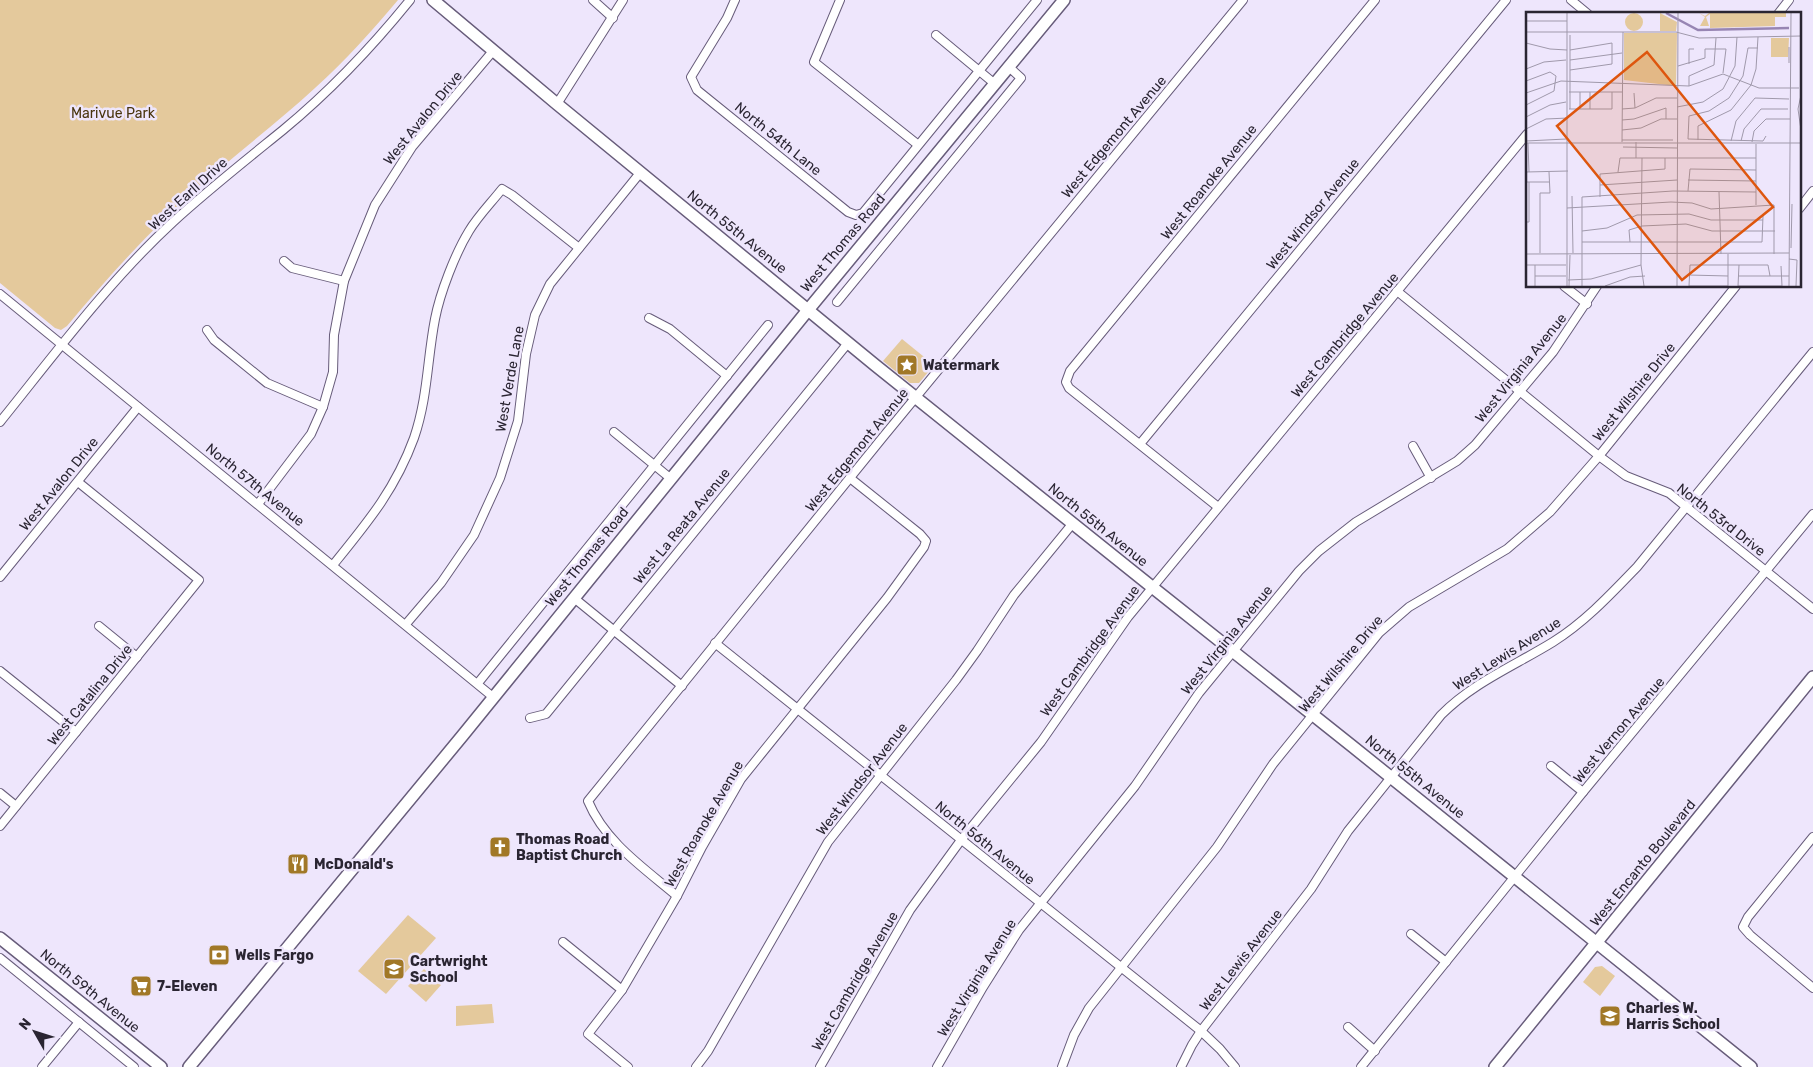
<svg xmlns="http://www.w3.org/2000/svg" width="1813" height="1067" viewBox="0 0 1813 1067" font-family="Rubik,sans-serif">
  <rect width="100%" height="100%" fill="#eee6fc"/>
  <!-- green -->
  <g fill="#e4c99c">
    <path d="M0,0H398C372,31 345,61 315,88C276,124 233,156 194,191C148,233 107,278 67,326L61,330L55,328L0,283Z"/>
    <polygon points="902,339 934,365 919,383 910,383 883,361"/>
    <polygon points="408,915 436,938 386,994 358,971"/>
    <polygon points="1602,966 1615,976 1600,996 1583,982 1595,967"/>
    <polygon points="424,969 441,985 426,1002 408,986"/>
    <polygon points="492,1004 494,1023 456,1026 456,1006"/>
  </g>
  <g fill="none" stroke-linecap="round" stroke-linejoin="round">
    <!-- street casing -->
    <g stroke="#675c7a" stroke-width="10">
      <g id="street">
        <polyline points="593,0 613,18"/>
        <polyline points="735,0 727,18 691,77 697,90 848,212 856,215 863,213 1037,0"/>
        <polyline points="840,0 814,62 917,144"/>
        <polyline points="1571,0 1588,14"/>
        <polyline points="1778,14 1789,0"/>
        <polyline points="936,35 995,84"/>
        <polyline points="557,104 623,0"/>
        <polyline points="1799,209 1813,191"/>
        <polyline points="284,261 292,268 344,281"/>
        <polyline points="1564,286 1587,304"/>
        <polyline points="1397,291 1599,456 1626,476 1669,493 1813,609"/>
        <polyline points="0,294 493,697"/>
        <polyline points="837,302 1021,78 1009,67"/>
        <polyline points="649,318 670,329 727,376"/>
        <polyline points="207,330 214,340 267,383 323,407"/>
        <path d="M0,422C54,355 109,281 173,222C208,190 246,160 283,130C329,92 372,47 410,0"/>
        <polyline points="614,432 670,478"/>
        <polyline points="1140,444 1506,0"/>
        <polyline points="1413,446 1431,478"/>
        <polyline points="258,504 311,434 323,407 333,372 334,335 344,281 375,205 412,147 493,51"/>
        <polyline points="1218,507 1069,388 1066,382 1070,371 1375,0"/>
        <path d="M333,565C367,523 395,490 414,438C428,397 427,360 435,319C440,293 455,254 469,231C478,216 491,203 502,189L512,195L579,248"/>
        <polyline points="0,577 138,407"/>
        <polyline points="574,598 682,686"/>
        <polyline points="406,624 441,583 474,535 500,478 518,421 526,354 535,315 550,284 640,173"/>
        <polyline points="99,626 137,657"/>
        <polyline points="715,643 1201,1031 1220,1049 1235,1067"/>
        <polyline points="0,671 76,732"/>
        <polyline points="478,683 768,325"/>
        <polyline points="530,718 546,714 848,343"/>
        <polyline points="1551,766 1583,792"/>
        <polyline points="0,793 16,806"/>
        <polyline points="0,826 199,580 78,482"/>
        <polyline points="1813,837 1748,917 1743,927 1750,935 1813,988"/>
        <path d="M677,896C644,868 605,842 588,801L883,437L1243,0"/>
        <polyline points="1411,934 1446,962"/>
        <polyline points="563,942 622,990"/>
        <polyline points="0,958 134,1067"/>
        <polyline points="1348,1027 1375,1051"/>
        <polyline points="42,1067 79,1022"/>
        <polyline points="628,1067 588,1034 622,990 677,896 702,847 741,779 887,598 924,547 926,541 920,534 850,478"/>
        <polyline points="696,1067 708,1051 828,842 956,680 977,651 1014,595 1073,523"/>
        <polyline points="820,1067 910,910 961,840 1041,742 1128,617 1527,134"/>
        <polyline points="937,1067 983,987 1019,930 1135,786 1199,693 1299,571 1319,551 1356,522 1457,461 1475,445 1553,352 1597,286"/>
        <polyline points="1062,1067 1074,1035 1089,1008 1217,847 1273,764 1379,633 1409,607 1507,549 1550,512 1599,456 1736,286"/>
        <path d="M1181,1067L1192,1045L1201,1031L1311,889L1348,831L1441,715C1474,682 1514,666 1553,642C1585,622 1611,594 1637,567L1813,352"/>
        <polyline points="1361,1067 1583,792 1813,514"/>
      </g>
    </g>
    <!-- secondary casing -->
    <g stroke="#675c7a" stroke-width="14">
      <g id="secondary">
        <polyline points="433,0 557,104 875,365 1152,587 1352,746 1751,1067"/>
        <polyline points="0,938 161,1067"/>
        <polyline points="189,1067 463,735 808,310 1064,0"/>
        <polyline points="1495,1067 1813,677"/>
      </g>
    </g>
    <!-- street -->
    <use href="#street" stroke="#fff" stroke-width="8"/>
    <!-- secondary -->
    <use href="#secondary" stroke="#fff" stroke-width="11"/>
  </g>
  <!-- icons -->
  <defs>
    <g id="sight-square" transform="scale(1.125)"><rect x="-9" y="-9" width="18" height="18" rx="4" fill="#a17827" stroke="#eee6fc"/><path d="M0-6L1.8-2.2L6-1.7L2.9 1.2L3.7 5.4L0 3.3L-3.7 5.4L-2.9 1.2L-6-1.7L-1.8-2.2Z" fill="#fff"/></g>
    <g id="church-square" transform="scale(1.125)"><rect x="-9" y="-9" width="18" height="18" rx="4" fill="#a17827" stroke="#eee6fc"/><path d="M-1.2-6h2.4v3.5h3.3v2.4h-3.3V6h-2.4V-.1h-3.3v-2.4h3.3Z" fill="#fff"/></g>
    <g id="restaurant-square" transform="scale(1.125)"><rect x="-9" y="-9" width="18" height="18" rx="4" fill="#a17827" stroke="#eee6fc"/><path d="M-5-6h1v4h1v-4h1v4h1v-4h1v5L-1.5 .5V6h-2V.5L-5-1ZM5-6V6H3V1.5H1.5Q1.5-4 5-6Z" fill="#fff"/></g>
    <g id="bank-square" transform="scale(1.125)"><rect x="-9" y="-9" width="18" height="18" rx="4" fill="#a17827" stroke="#eee6fc"/><path d="M-6-4H6V4H-6ZM0-2.3a2.3 2.3 0 1 0 0 4.6a2.3 2.3 0 1 0 0-4.6Z" fill="#fff"/></g>
    <g id="school-square" transform="scale(1.125)"><rect x="-9" y="-9" width="18" height="18" rx="4" fill="#a17827" stroke="#eee6fc"/><path d="M0-5L7-2L0 1L-7-2ZM-4 1L0 2.5L4 1V4Q0 6-4 4Z" fill="#fff"/></g>
    <g id="supermarket-square" transform="scale(1.125)"><rect x="-9" y="-9" width="18" height="18" rx="4" fill="#a17827" stroke="#eee6fc"/><path d="M-6-5.5h2.5l.6 2H6L4.5 2H-2.5L-4.4-4H-6ZM-1.5 3.2a1.3 1.3 0 1 0 .1 0ZM3 3.2a1.3 1.3 0 1 0 .1 0Z" fill="#fff"/></g>
  </defs>
  <g fill-rule="evenodd">
    <use href="#sight-square" x="907" y="365"/>
    <use href="#church-square" x="500" y="847"/>
    <use href="#restaurant-square" x="298" y="864"/>
    <use href="#bank-square" x="219" y="955"/>
    <use href="#school-square" x="394" y="969"/>
    <use href="#supermarket-square" x="141" y="986"/>
    <use href="#school-square" x="1610" y="1016"/>
  </g>
  <g text-anchor="middle" dominant-baseline="central" stroke-width="5" stroke-linejoin="round" paint-order="stroke">
    <!-- park labels -->
    <g font-size="14" fill="#48340d" stroke="#eee6fc">
      <text x="113" y="113">Marivue Park</text>
    </g>
    <!-- street labels -->
    <g font-size="14" fill="#2a2532" stroke="#eee6fc">
      <text transform="translate(423 118) rotate(-51)">West Avalon Drive</text>
      <text transform="translate(1114 137) rotate(-50)">West Edgemont Avenue</text>
      <text transform="translate(778 139) rotate(39)">North 54th Lane</text>
      <text transform="translate(1209 182) rotate(-51)">West Roanoke Avenue</text>
      <text transform="translate(188 194) rotate(-42)">West Earll Drive</text>
      <text transform="translate(1313 214) rotate(-51)">West Windsor Avenue</text>
      <text transform="translate(737 232) rotate(39)">North 55th Avenue</text>
      <text transform="translate(843 243) rotate(-50)">West Thomas Road</text>
      <text transform="translate(1345 335) rotate(-50)">West Cambridge Avenue</text>
      <text transform="translate(1521 368) rotate(-51)">West Virginia Avenue</text>
      <text transform="translate(510 379) rotate(-80)">West Verde Lane</text>
      <text transform="translate(1634 392) rotate(-51)">West Wilshire Drive</text>
      <text transform="translate(857 450) rotate(-51)">West Edgemont Avenue</text>
      <text transform="translate(59 484) rotate(-51)">West Avalon Drive</text>
      <text transform="translate(255 485) rotate(39)">North 57th Avenue</text>
      <text transform="translate(1721 520) rotate(38)">North 53rd Drive</text>
      <text transform="translate(1098 525) rotate(39)">North 55th Avenue</text>
      <text transform="translate(682 526) rotate(-51)">West La Reata Avenue</text>
      <text transform="translate(587 557) rotate(-51)">West Thomas Road</text>
      <text transform="translate(1227 640) rotate(-51)">West Virginia Avenue</text>
      <text transform="translate(1090 651) rotate(-54)">West Cambridge Avenue</text>
      <text transform="translate(1507 654) rotate(-32)">West Lewis Avenue</text>
      <text transform="translate(1341 664) rotate(-50)">West Wilshire Drive</text>
      <text transform="translate(90 695) rotate(-51)">West Catalina Drive</text>
      <text transform="translate(1619 730) rotate(-50)">West Vernon Avenue</text>
      <text transform="translate(1415 777) rotate(39)">North 55th Avenue</text>
      <text transform="translate(862 779) rotate(-52)">West Windsor Avenue</text>
      <text transform="translate(704 824) rotate(-60)">West Roanoke Avenue</text>
      <text transform="translate(985 843) rotate(39)">North 56th Avenue</text>
      <text transform="translate(1643 863) rotate(-51)">West Encanto Boulevard</text>
      <text transform="translate(1241 960) rotate(-52)">West Lewis Avenue</text>
      <text transform="translate(977 978) rotate(-58)">West Virginia Avenue</text>
      <text transform="translate(855 981) rotate(-60)">West Cambridge Avenue</text>
      <text transform="translate(90 991) rotate(39)">North 59th Avenue</text>
    </g>
    <!-- poi labels -->
    <g font-size="14" font-weight="bold" fill="#2a2532" stroke="#eee6fc" text-anchor="start">
      <text x="923" y="365">Watermark</text>
      <text x="516" y="839">Thomas Road<tspan x="516" dy="16">Baptist Church</tspan></text>
      <text x="314" y="864">McDonald's</text>
      <text x="235" y="955">Wells Fargo</text>
      <text x="410" y="961">Cartwright<tspan x="410" dy="16">School</tspan></text>
      <text x="157" y="986">7-Eleven</text>
      <text x="1626" y="1008">Charles W.<tspan x="1626" dy="16">Harris School</tspan></text>
    </g>
  </g>
  <!-- overview -->
  <g transform="translate(1526 12)">
    <rect width="275" height="275" fill="#eee6fc"/>
    <path d="M134,1L151,10L150,19H134ZM173,1L179,4L183,1H260V5H249V14L184,16V2L180,5L183,14H174L179,5ZM99 10a9 9 0 1 1 18 0a9 9 0 1 1-18 0ZM98,21H151L150,74L98,68ZM245,26H263L262,45H245Z" fill="#e4c99c"/>
    <path fill="none" stroke="#9785b3" stroke-width="2.5" d="M140,1L172,18L263,16"/>
    <path fill="none" stroke="#a099ab" stroke-width="1" d="M41,1V274M0,9H41M0,20H150L173,26L275,24M44,23V97M0,31L24,37L41,38M232,36H222L217,64L203,86L183,99L163,104L162,127L237,129L240,124M44,38L86,31V52L44,58M44,48L96,41M263,51V35M163,52V37H168M152,54L179,46V37H200L197,61M0,57L18,50L40,48M275,63V82M0,69L24,60L30,64L28,79L0,93M163,74V64L188,53L190,26M43,80H96M54,80V97M64,80V97M0,81L35,69L163,74L197,62L233,76H273M108,81L109,96M275,83L272,97L275,118M151,95L177,90L197,77L209,54L211,25M43,97H86V80M96,97L109,96L130,86H151M0,105L24,93L40,90M96,108L108,107L140,96V107M0,117L20,107L42,106M96,118L115,116L135,107H151M96,128H147M172,128V114L205,98L225,73L230,57L232,25M0,129L40,127M205,129L210,109L229,86L263,87M215,129L218,117L235,97H262M96,130L97,20M110,130V146M226,130L228,119L240,107H264M0,131H275M2,131L3,160M97,135L151,136M116,146L115,253L118,274M0,160L42,159M92,160L94,146H230M162,168L230,169M0,170H23M74,173L151,168M162,179L164,157L230,158M193,180L195,242M46,184L47,241M74,185V162L139,157V146M230,193V132M41,196L145,190L166,191L185,197L248,193V242M0,210H3V170M56,219L81,216L111,203L163,202L185,208H237M56,230H236L237,204M104,230L103,218L116,214L160,212L186,219H249M265,236L266,192M14,241V181H24L23,160M0,242L263,241M263,247L271,248L270,274M0,253H40M255,254L256,274M163,263L202,264M9,264H40M213,264H263M42,268L65,267L115,253M9,274V253M43,274L44,243M56,274V185L147,179L230,180M79,274L104,265L119,264M151,274L152,1M163,274L164,253H242L244,264M163,274H202M202,274V242M212,274H256M212,274L213,253M263,274L265,1"/>
    <path fill="#de560e" fill-opacity="0.15" stroke="#de560e" stroke-width="2.5" d="M121,40L247,195L156,268L31,114Z"/>
    <rect width="275" height="275" fill="none" stroke="#2a2532" stroke-width="2.5"/>
  </g>
  <!-- north arrow -->
  <g transform="translate(35 1032) rotate(309)" stroke="#eee6fc" stroke-width="4" paint-order="stroke">
  <path d="M0-4L9 19L0 12L-9 19Z" fill="#2a2532"/>
  <text y="-8" font-size="14" font-weight="bold" text-anchor="middle" fill="#2a2532">N</text>
  </g>
</svg>
